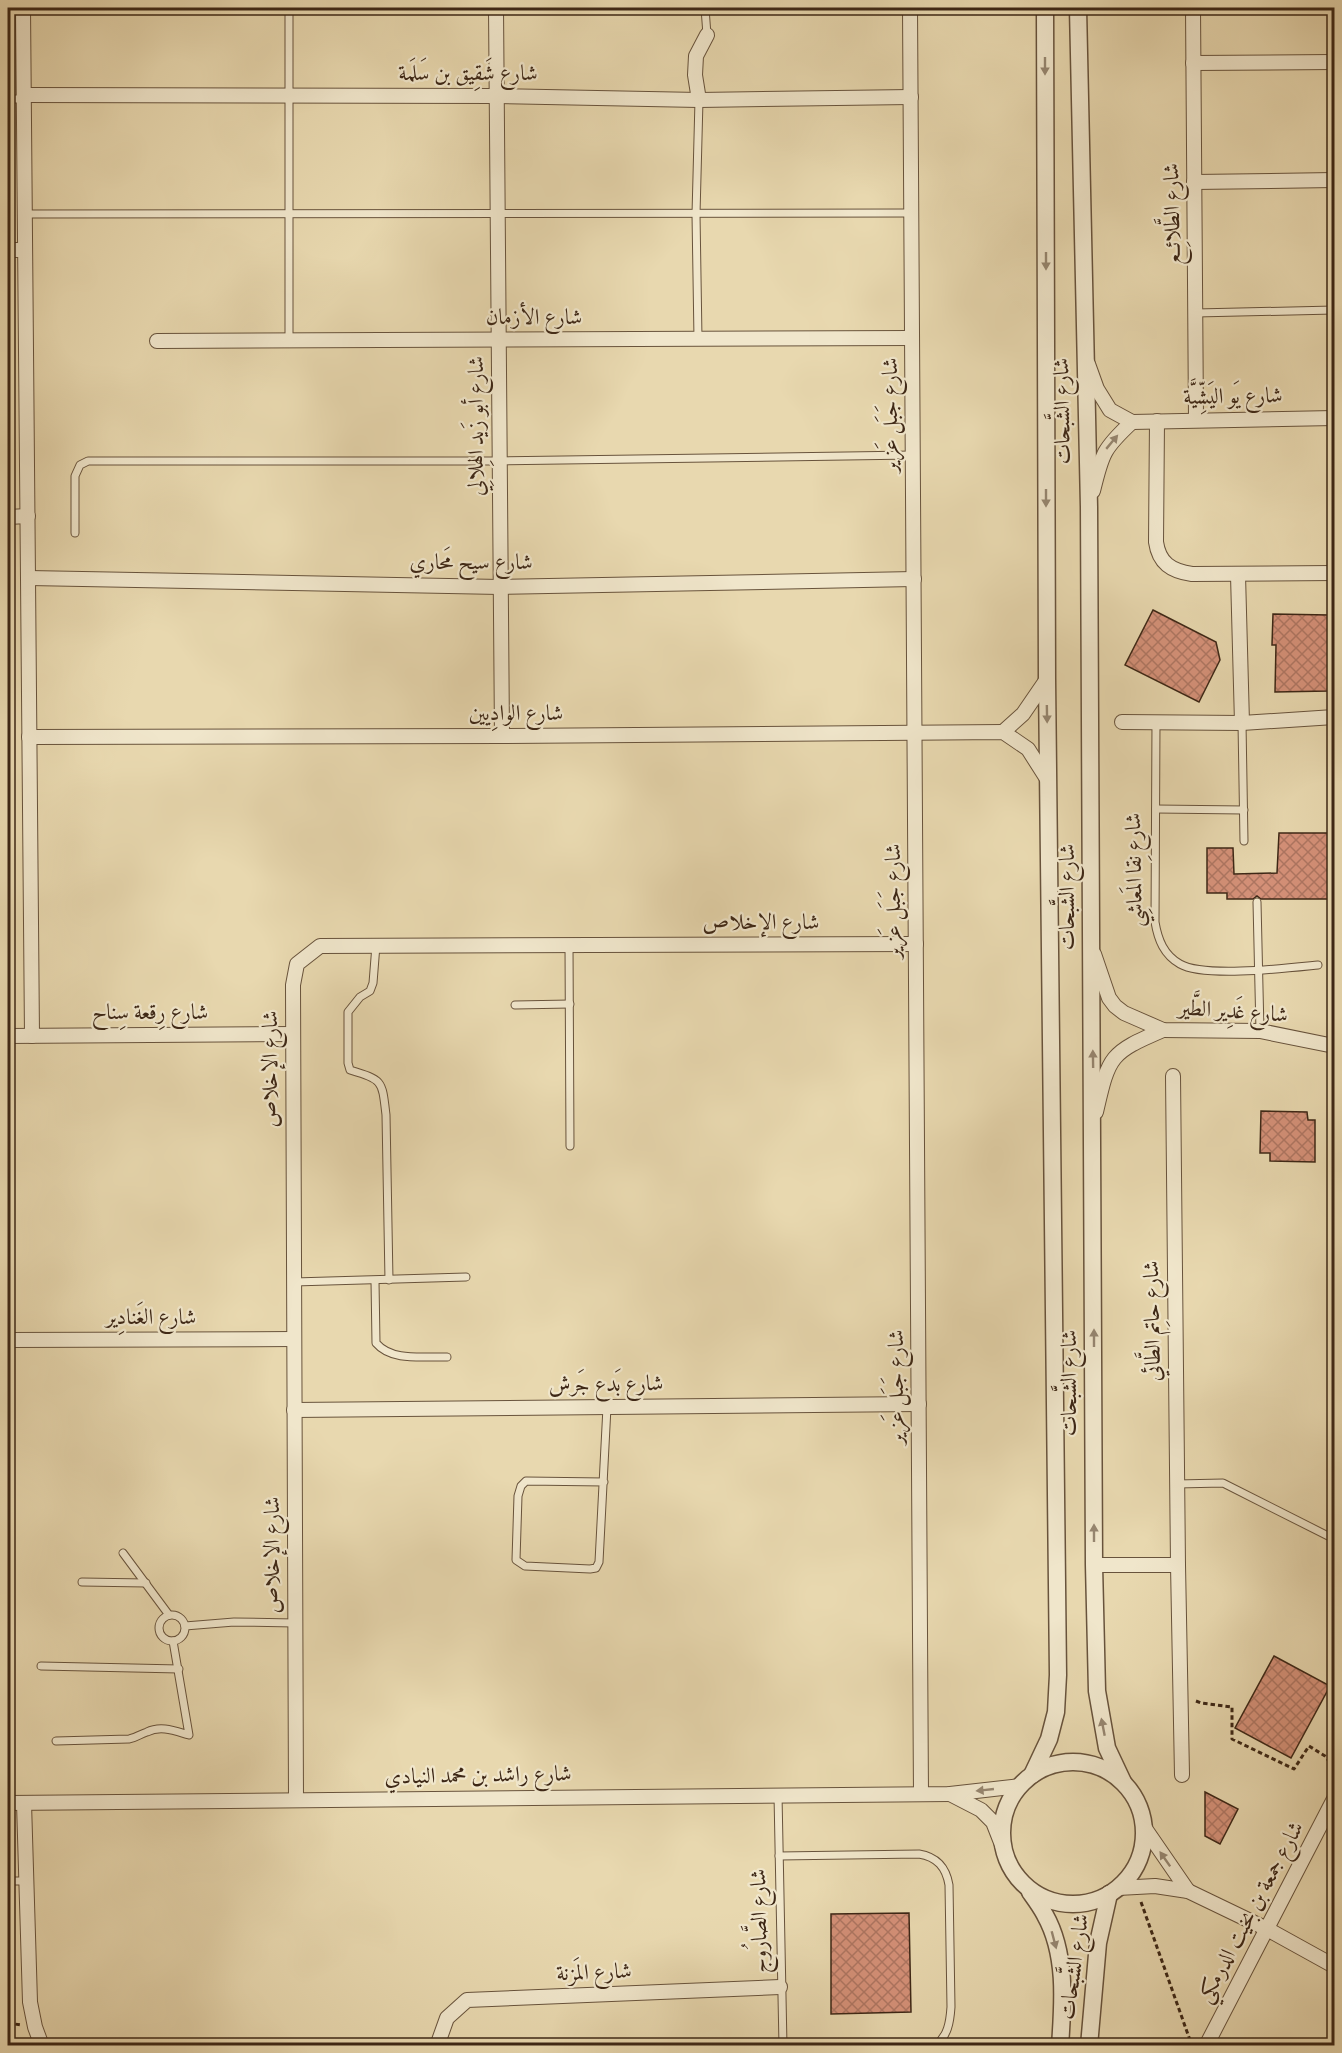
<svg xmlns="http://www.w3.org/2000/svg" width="1342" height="2053" viewBox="0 0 1342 2053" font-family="'Sorts Mill Goudy',Amiri,serif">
  <defs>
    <pattern id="building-cross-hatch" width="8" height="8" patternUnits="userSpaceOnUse" patternTransform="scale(1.5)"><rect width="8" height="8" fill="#d59179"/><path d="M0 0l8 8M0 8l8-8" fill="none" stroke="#ae7662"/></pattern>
  </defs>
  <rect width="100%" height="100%" fill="#e8d8af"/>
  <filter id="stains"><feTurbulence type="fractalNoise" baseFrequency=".00333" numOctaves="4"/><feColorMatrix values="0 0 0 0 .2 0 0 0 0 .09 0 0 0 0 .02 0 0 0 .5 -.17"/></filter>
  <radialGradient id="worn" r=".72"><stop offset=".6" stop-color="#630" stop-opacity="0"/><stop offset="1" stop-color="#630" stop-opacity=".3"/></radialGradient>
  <!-- building -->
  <g fill="url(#building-cross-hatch)" stroke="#3d2716" stroke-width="1.5">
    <polygon points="1153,610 1216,642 1220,660 1199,702 1125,665"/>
    <polygon points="1273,614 1329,615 1328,691 1275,692 1276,645 1272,645"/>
    <polygon points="1279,833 1333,833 1332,899 1261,899 1257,896 1253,899 1227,899 1227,893 1207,893 1207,848 1233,848 1234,874 1277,873"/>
    <polygon points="1261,1111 1307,1112 1308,1120 1315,1120 1315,1162 1270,1161 1270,1153 1260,1153"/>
    <polygon points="1274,1656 1330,1686 1291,1758 1235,1728"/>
    <polygon points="1205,1792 1238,1809 1220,1844 1205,1836"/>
    <polygon points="909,1913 911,2012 831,2014 831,1914"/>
  </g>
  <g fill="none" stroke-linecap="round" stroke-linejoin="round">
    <!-- service casing -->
    <g stroke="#68533c" stroke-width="9">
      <g id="service">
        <polyline points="705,8 707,35"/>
        <polyline points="8,99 25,99"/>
        <polyline points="25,214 911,213"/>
        <polyline points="1196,313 1334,310"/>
        <polyline points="698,339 696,214 699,100"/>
        <polyline points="289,341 289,8"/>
        <polyline points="75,533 75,476 80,465 88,461 499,461 913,455"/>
        <path d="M1156,722L1155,922C1158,940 1164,955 1180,964C1204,978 1288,968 1318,965"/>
        <polyline points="1242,723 1244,841"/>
        <polyline points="1156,809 1244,810"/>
        <polyline points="1257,902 1260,1031"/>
        <path d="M376,945L373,983L370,991L360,997L348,1012V1063L350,1070C383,1080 382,1080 386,1115L389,1280"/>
        <polyline points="569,945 570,1146"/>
        <polyline points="515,1005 570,1004"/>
        <path d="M375,1281L376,1343C392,1362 424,1356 447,1357"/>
        <polyline points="294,1282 466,1277"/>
        <polyline points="604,1482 526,1481 521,1486 518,1496 516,1560 525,1566 590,1569 596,1568 599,1562 607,1407"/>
        <polyline points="1177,1484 1223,1483 1334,1539"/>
        <polyline points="123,1553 169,1615"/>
        <polyline points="82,1582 146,1583"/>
        <circle cx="172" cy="1628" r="13"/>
        <polyline points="185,1626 234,1622 295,1623"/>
        <polyline points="41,1666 179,1669"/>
        <path d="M56,1741L129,1739C136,1738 140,1734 147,1732C161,1725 175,1731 189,1735L173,1641"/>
        <polyline points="778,1795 783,2046"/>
        <path d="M779,1856L919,1854C937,1857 946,1867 949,1885L951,2007C950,2022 948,2036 935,2046"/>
        <polyline points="8,1881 26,1881"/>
      </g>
    </g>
    <!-- minor casing -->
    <g stroke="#68533c" stroke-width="16">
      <g id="minor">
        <polyline points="23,8 32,1036"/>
        <polyline points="496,8 502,736"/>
        <polyline points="910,8 921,1794"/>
        <polyline points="1193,8 1196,419"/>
        <polyline points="1193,63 1334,62"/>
        <polyline points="24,95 496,96 699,100 911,97"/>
        <polyline points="699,100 695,75 696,56 707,35"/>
        <polyline points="1194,182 1334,180"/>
        <polyline points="8,250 25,250"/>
        <polyline points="157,341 912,338"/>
        <polyline points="1088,364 1097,389 1110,410 1132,422 1334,418"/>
        <path d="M1157,421L1156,542C1159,563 1171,571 1192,574L1334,573"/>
        <path d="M1093,491C1102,453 1104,448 1132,422"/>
        <polyline points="8,517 28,516"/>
        <polyline points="1238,575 1242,723"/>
        <polyline points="29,578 500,587 914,579"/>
        <polyline points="1122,722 1242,723 1334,717"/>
        <polyline points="1003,732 1023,714 1047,679"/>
        <polyline points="29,737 502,736 1003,732 1028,749 1049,782"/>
        <polyline points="1094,954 1109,998 1115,1006 1124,1013 1163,1030 1260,1031 1334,1046"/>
        <polyline points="8,1036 293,1034"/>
        <polyline points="1173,1076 1178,1565 1182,1775"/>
        <path d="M1096,1112C1109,1055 1110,1053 1163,1030"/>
        <polyline points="8,1340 294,1339"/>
        <polyline points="294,1410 919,1404"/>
        <polyline points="1094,1565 1178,1565"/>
        <polyline points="950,1794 981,1810 993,1822 1004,1850"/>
        <polyline points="296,1800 293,985 297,964 320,946 916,944"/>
        <polyline points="8,1803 950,1794 1020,1786"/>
        <polyline points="24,1803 30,2002 35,2027 42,2046"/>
        <polyline points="1144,1827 1188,1891"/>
        <polyline points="1118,1888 1155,1886 1188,1891 1267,1929 1334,1966"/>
        <polyline points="437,2046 447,2018 467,2000 780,1987"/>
        <polyline points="1206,2046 1334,1799"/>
      </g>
    </g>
    <!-- tertiary casing -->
    <g stroke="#68533c" stroke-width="19">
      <g id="tertiary">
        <polyline points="1078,8 1089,507 1094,1565 1097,1691 1107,1748 1123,1782"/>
        <circle cx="1073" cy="1833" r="71"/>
        <polyline points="1032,1775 1049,1739 1056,1712 1058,1675 1047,679 1045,8"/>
        <path d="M1030,1892C1035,1899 1041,1907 1045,1915C1067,1954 1063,2003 1060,2046"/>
        <polyline points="1089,2046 1098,1943 1109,1894"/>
      </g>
    </g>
    <!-- path -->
    <g stroke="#3d2716" stroke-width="3" stroke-dasharray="4.5 3" stroke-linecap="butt">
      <polyline points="1196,1701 1201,1703 1232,1707 1232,1739 1294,1769 1309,1746 1325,1756 1334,1768"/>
      <polyline points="1141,1902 1191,2043"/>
      <polyline points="8,2023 21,2025"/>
    </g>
    <!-- service -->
    <use href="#service" stroke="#f0e6cb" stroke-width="7"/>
    <!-- minor -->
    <use href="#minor" stroke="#f0e6cb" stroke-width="14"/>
    <!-- tertiary -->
    <use href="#tertiary" stroke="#f0e6cb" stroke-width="16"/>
  </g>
  <!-- one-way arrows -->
  <defs><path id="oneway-solid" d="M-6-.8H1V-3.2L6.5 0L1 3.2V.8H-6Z" transform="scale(1.5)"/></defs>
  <g fill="#968670">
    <use href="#oneway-solid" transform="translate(1045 66) rotate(90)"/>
    <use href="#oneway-solid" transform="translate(1046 261) rotate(90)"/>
    <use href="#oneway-solid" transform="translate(1112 442) rotate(-50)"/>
    <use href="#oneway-solid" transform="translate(1046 498) rotate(90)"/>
    <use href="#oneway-solid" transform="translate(1047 714) rotate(89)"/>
    <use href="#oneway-solid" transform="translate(1093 1059) rotate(-91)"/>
    <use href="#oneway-solid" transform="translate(1094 1338) rotate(-90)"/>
    <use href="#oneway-solid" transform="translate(1094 1533) rotate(-90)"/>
    <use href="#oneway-solid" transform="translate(1103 1727) rotate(-101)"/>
    <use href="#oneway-solid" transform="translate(985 1790) rotate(174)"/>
    <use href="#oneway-solid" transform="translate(1165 1859) rotate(-125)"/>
    <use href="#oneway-solid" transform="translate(1054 1940) rotate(75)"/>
  </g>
  <g text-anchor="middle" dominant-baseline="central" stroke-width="4.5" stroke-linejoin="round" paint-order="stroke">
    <!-- street labels -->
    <g font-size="22" fill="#3d2716" stroke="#f0e6cb">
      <text x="468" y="75">شارع شَقِيق بن سَلَمة</text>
      <text transform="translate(1174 214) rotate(-91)">شارع الطَّلائِع</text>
      <text x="534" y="319">شارع الأزمان</text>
      <text transform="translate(1233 398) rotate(-1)">شارع يَو اليَشِّيَّة</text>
      <text transform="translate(1064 411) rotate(-91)">شارع الشَّبحات</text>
      <text transform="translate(892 415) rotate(-90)">شارع جَبَل عَزير</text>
      <text transform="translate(478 426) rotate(-90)">شارع أبو زَيد الهِلالِي</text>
      <text x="471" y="564">شارع سيح مَحاري</text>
      <text x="516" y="715">شارع الوادِيين</text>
      <text transform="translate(1136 870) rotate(-91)">شارع نِقا المَعاشِي</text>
      <text transform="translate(1069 897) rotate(-90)">شارع الشَّبحات</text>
      <text transform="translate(895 901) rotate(-90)">شارع جَبَل عَزير</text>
      <text x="761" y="924">شارع الإخلاص</text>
      <text transform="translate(1233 1013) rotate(4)">شارع غَدِير الطَّير</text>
      <text x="150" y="1014">شارع رِقعة سِناح</text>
      <text transform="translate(272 1069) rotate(-90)">شارع الإخلاص</text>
      <text x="151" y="1319">شارع الغَنادِير</text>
      <text transform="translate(1154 1321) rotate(-91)">شارع حاتِم الطَّائي</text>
      <text transform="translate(1071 1383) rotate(-90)">شارع الشَّبحات</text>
      <text transform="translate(606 1386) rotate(-1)">شارع بَدع جَرش</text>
      <text transform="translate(898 1387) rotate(-90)">شارع جَبَل عَزير</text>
      <text transform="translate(274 1555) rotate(-90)">شارع الإخلاص</text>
      <text transform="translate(478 1777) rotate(-1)">شارع راشد بن محمد النيادي</text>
      <text transform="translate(1252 1913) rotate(-62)">شارع جمعة بن بخيت الدرمكي</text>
      <text transform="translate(761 1921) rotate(-91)">شارع الصَّارُوج</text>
      <text transform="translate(1076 1967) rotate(-82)">شارع الشَّبحات</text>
      <text transform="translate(594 1974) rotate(-2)">شارع المَزنة</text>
    </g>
  </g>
  <!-- margin -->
  <rect width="1342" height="2053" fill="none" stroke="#e8d8af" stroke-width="30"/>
  <rect x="9" y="9" width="1324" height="2035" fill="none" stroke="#3d2716" stroke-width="3"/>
  <rect x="15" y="15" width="1312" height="2023" fill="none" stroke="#3d2716" stroke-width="1.5"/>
  <rect width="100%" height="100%" filter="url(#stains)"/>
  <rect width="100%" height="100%" fill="url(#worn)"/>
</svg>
